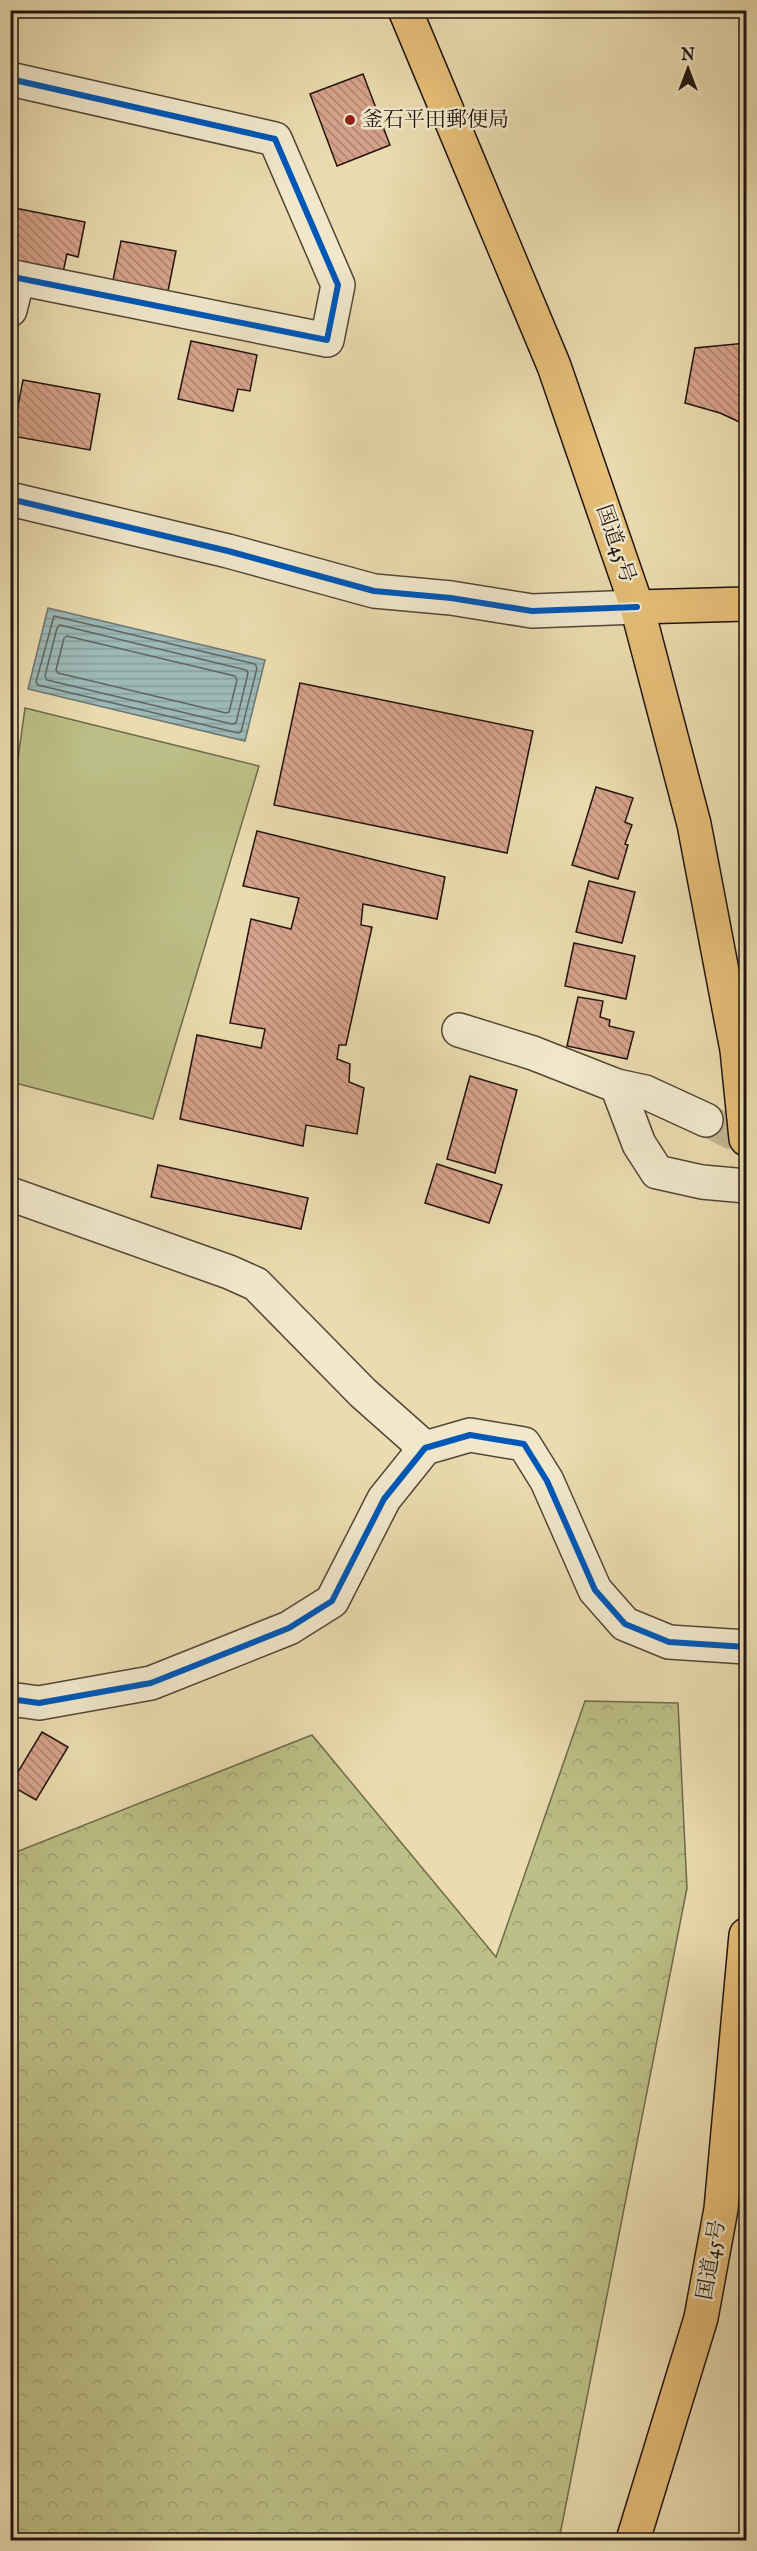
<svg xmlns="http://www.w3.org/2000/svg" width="757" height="2551" viewBox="0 0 757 2551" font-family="'IM FELL English','Noto Serif JP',serif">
  <defs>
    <pattern id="forest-crowns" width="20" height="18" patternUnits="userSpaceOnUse" patternTransform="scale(1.5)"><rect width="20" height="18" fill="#bcbf87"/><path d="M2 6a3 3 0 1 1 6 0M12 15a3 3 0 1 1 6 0" fill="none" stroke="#a1a373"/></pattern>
    <pattern id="water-rules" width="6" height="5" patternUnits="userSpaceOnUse" patternTransform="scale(1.5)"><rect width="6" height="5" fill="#9db9b7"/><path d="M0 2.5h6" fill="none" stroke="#879e9c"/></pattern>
    <pattern id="building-back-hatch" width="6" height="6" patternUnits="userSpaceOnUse" patternTransform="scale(1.5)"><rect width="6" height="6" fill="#d7a28b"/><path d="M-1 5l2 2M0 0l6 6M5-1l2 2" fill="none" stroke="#ae8370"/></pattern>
  </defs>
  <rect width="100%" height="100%" fill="#eadcb0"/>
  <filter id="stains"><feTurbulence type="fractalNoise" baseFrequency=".00333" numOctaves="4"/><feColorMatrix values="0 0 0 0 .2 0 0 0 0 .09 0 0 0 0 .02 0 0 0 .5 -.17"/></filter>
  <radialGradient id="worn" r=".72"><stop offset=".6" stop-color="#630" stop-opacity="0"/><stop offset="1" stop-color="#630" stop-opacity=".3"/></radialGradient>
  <!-- forest -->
  <polygon fill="url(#forest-crowns)" stroke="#6e6a4b" stroke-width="1.5" points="585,1701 678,1703 687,1888 559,2540 11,2540 11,1854 312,1735 496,1957"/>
  <!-- pitch -->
  <polygon fill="#bcbf87" stroke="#6e6a4b" stroke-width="1.5" points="25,708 259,766 153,1119 11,1082 10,817"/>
  <!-- water -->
  <polygon fill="url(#water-rules)" stroke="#6b7774" stroke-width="1.5" points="48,608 265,660 245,741 28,689"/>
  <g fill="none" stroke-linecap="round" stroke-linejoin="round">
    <!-- shore -->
    <g stroke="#5f6663" stroke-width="1.5">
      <polygon points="54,616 255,664 257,668 241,732 238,733 38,685 36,682"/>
      <polygon points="60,625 246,670 248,673 236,723 232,724 47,680 45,676 57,628"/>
      <polygon points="67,636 235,676 237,680 229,712 226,713 58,673 56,670 64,638"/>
    </g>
  </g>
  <!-- building -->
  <g fill="url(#building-back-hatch)" stroke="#21140f" stroke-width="1.5">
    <polygon points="64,10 142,10 142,16 64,15"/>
    <polygon points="363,74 390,145 337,166 310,94"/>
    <polygon points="10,207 85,222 78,257 67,254 62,277 10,268"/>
    <polygon points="121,241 176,251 167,296 112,285"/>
    <polygon points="191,341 257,355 250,391 238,389 233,411 178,399"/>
    <polygon points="746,343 746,425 720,413 685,403 695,348"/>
    <polygon points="23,380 100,394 90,450 12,436"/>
    <polygon points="300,683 533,731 507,853 274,805"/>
    <polygon points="596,787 633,798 625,822 632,825 625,844 628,845 618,879 572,865"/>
    <polygon points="257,831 445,877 437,919 363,904 361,925 372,927 346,1045 339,1045 337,1059 350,1064 349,1082 364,1088 357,1134 306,1125 303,1146 180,1119 197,1035 261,1048 265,1029 230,1023 251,919 291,929 299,898 243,886"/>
    <polygon points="589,881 635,892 622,943 576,932"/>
    <polygon points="574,943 635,956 626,999 565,986"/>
    <polygon points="578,997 603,1001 600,1017 610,1020 609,1026 634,1032 627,1059 567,1046"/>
    <polygon points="470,1076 517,1090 495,1173 447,1159"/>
    <polygon points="437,1164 502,1185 489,1223 425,1203"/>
    <polygon points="158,1165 308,1198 301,1229 151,1197"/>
    <polygon points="42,1732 68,1747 36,1800 10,1785"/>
  </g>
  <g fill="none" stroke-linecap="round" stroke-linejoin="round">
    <!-- minor-tunnel -->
    <polyline stroke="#c2b490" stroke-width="33" stroke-dasharray="33 16" stroke-linecap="butt" points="706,1120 746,1140"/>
    <!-- minor casing -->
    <g stroke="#534637" stroke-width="36">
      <g id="minor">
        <polyline points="10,79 275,139 338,285 327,340 18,278"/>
        <polyline points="10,276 18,278 10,310"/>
        <polyline points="10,499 228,551 374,591 451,598 532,611 637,607"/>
        <polyline points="459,1030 533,1053 617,1086 639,1144 657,1172 702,1182 746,1186"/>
        <polyline points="617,1086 645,1092 706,1120"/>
        <polyline points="10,1194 229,1272 256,1284 363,1393 425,1448"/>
        <polyline points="10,1699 39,1703 151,1683 289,1628 332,1601 384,1499 425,1448 470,1435 524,1444 547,1481 595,1590 625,1624 669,1642 746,1647"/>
      </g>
    </g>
    <!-- major casing -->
    <g stroke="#21140f" stroke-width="36">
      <polyline id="major" points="637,607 746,604"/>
    </g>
    <!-- highway casing -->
    <g stroke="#21140f" stroke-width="36">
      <g id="highway">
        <polyline points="405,10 554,366 637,607 694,824 737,1050 746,1139"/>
        <polyline points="633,2540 701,2318 721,2209 746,1935"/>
      </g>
    </g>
    <!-- minor -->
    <use href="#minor" stroke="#f1e8cc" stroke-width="33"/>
    <!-- major -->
    <use href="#major" stroke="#e5be78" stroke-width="33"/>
    <!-- highway -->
    <use href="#highway" stroke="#e5be78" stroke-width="33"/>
    <!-- cycleway casing -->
    <g stroke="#f1e8cc" stroke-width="10">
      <g id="cycleway">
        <polyline points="10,79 275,139 338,285 327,340 18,278"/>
        <polyline points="10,499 228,551 374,591 451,598 532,611 637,607"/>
        <polyline points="10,1699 39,1703 151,1683 289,1628 332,1601 384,1499 425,1448 470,1435 524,1444 547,1481 595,1590 625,1624 669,1642 746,1647"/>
      </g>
    </g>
    <!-- cycleway -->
    <use href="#cycleway" stroke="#0057b8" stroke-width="6"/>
  </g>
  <!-- markers -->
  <circle fill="#8f2418" stroke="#f1e8cc" stroke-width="2" cx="350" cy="120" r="6"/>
  <g text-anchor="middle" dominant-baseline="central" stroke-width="5" stroke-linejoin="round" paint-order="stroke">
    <!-- poi labels -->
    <g font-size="21" fill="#21140f" stroke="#f1e8cc" text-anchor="start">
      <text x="362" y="120">釜石平田郵便局</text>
    </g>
    <!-- street labels -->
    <g font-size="21" fill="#21140f" stroke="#f1e8cc">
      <text transform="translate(615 544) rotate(71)">国道45号</text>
      <text transform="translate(712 2260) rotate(-80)">国道45号</text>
    </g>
  </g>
  <!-- margin -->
  <rect width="757" height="2551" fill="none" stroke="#eadcb0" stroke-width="36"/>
  <rect x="12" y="12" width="733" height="2527" fill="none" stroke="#21140f" stroke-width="3"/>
  <rect x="18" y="18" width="721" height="2515" fill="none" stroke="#21140f" stroke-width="1.5"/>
  <!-- north arrow -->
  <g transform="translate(688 69)" stroke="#f1e8cc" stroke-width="4.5" paint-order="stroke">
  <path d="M0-4.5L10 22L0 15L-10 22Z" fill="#21140f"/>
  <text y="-9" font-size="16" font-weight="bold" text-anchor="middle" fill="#21140f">N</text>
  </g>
  <rect width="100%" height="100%" filter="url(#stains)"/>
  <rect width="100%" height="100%" fill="url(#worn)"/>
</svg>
